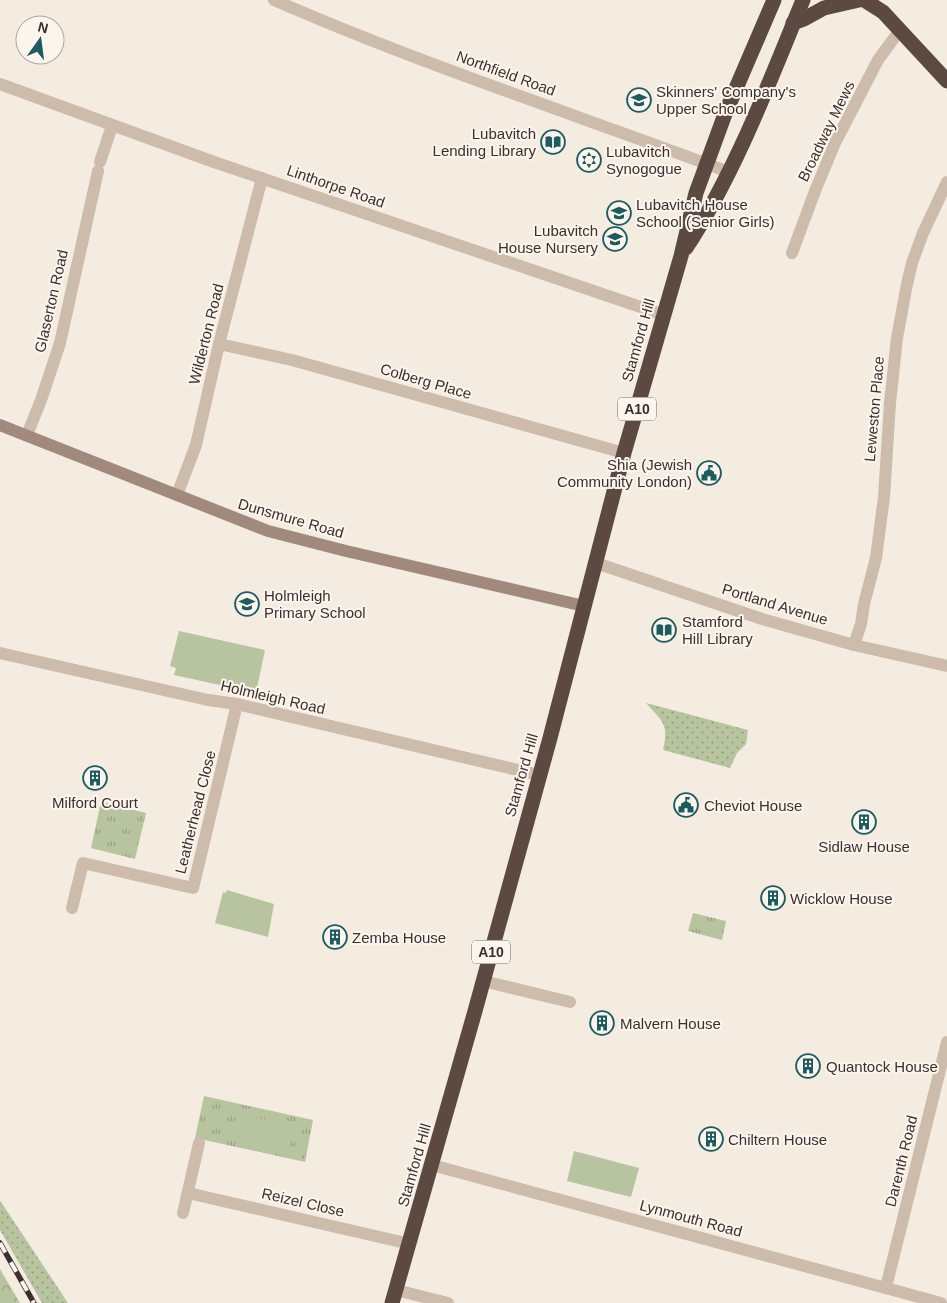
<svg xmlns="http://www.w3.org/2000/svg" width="947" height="1303" viewBox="0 0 947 1303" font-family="Arial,sans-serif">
  <defs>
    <pattern id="grass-dots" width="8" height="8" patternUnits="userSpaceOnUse" patternTransform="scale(1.25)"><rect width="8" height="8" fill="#b8c4a0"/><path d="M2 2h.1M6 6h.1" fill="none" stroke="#97a083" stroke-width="1.8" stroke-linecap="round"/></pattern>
    <pattern id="forest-crowns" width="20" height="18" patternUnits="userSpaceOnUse" patternTransform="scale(1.25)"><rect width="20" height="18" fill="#b8c4a0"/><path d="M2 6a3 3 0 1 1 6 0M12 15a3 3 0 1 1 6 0" fill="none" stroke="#97a083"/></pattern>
    <pattern id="park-tufts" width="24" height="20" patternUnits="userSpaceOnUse" patternTransform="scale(1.25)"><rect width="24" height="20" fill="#b8c4a0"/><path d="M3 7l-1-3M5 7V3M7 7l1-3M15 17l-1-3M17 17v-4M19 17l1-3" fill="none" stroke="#97a083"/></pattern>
  </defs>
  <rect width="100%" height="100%" fill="#f4ebe1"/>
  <!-- grass -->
  <g fill="url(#grass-dots)">
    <path d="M646,703L748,730L746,744L737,753L730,768L663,750C669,724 663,722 646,703Z"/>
    <polygon points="0,1201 1,1202 68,1303 42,1303 0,1230"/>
  </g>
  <!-- forest -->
  <polygon fill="url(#forest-crowns)" points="0,1269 20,1303 0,1303"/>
  <!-- park -->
  <g fill="url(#park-tufts)">
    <polygon points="101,802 146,813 135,859 91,848"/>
    <polygon points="693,913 726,921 722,940 688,931"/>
    <polygon points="204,1096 313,1120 305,1162 195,1138"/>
  </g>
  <!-- pitch -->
  <g fill="#b8c4a0">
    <polygon points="179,631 265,650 256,693 174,675 176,668 170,666"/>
    <polygon points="227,890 274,904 268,937 215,923 223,892 226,893"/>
    <polygon points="242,1115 294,1125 288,1156 236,1145"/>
    <polygon points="574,1151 639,1168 631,1197 567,1181"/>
  </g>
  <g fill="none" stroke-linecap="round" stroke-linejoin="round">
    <!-- street -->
    <g stroke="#cdbbac" stroke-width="12">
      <path d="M274,0C423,65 577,115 729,172"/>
      <polyline points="0,84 214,162 664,315"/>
      <polyline points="100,162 112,126"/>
      <polyline points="792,253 815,191 835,143 878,60 900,30"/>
      <polyline points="219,344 292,360 624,453"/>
      <polyline points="27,435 41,400 60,343 98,171"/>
      <polyline points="177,495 196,445 219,344 262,178"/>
      <polyline points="596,563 762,619 854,645 947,666"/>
      <polyline points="854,645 861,624 864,604 876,558 884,497 890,403 897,338 907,284 912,263 923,233 947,182"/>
      <polyline points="0,653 208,700 237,704 539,775"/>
      <polyline points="72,908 83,863 193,888 237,704"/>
      <polyline points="483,981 570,1002"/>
      <polyline points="432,1165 941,1303"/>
      <polyline points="188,1193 410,1244"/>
      <polyline points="183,1213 199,1143"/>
      <polyline points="886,1287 947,1042"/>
      <polyline points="396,1290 448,1303"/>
    </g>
    <!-- secondary -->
    <polyline stroke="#a18a7d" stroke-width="12" points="0,425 268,531 346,551 584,606"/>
    <!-- highway -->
    <g stroke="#5c4a42" stroke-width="15">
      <polyline points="864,0 883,12 947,81"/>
      <polyline points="793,23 804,19 824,8 859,0"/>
      <path d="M686,248C735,173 769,83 803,0"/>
      <polyline points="392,1303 475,1011 550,738 624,453 681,256 696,193 725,114 774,0"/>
    </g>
    <!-- rail casing -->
    <g stroke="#3b302b" stroke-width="5.5">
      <polyline id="rail" points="0,1243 34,1303"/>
    </g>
    <!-- rail -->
    <use href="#rail" stroke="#fbf5ee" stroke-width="4" stroke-dasharray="11" stroke-linecap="butt"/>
  </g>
  <!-- icons -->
  <defs>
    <g id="school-ring" transform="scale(1.25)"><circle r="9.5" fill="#fbf5ee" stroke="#1f5a5e" stroke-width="1.5"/><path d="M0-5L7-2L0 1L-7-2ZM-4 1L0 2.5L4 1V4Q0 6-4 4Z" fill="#1f5a5e"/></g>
    <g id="library-ring" transform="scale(1.25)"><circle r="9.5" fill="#fbf5ee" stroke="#1f5a5e" stroke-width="1.5"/><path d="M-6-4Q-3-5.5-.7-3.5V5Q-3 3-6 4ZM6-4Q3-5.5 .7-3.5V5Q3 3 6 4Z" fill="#1f5a5e"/></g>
    <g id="synagogue-ring" transform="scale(1.25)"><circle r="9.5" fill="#fbf5ee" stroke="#1f5a5e" stroke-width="1.5"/><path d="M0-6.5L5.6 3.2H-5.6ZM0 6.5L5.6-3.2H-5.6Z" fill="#1f5a5e"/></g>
    <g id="civic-ring" transform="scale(1.25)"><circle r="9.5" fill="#fbf5ee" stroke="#1f5a5e" stroke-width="1.5"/><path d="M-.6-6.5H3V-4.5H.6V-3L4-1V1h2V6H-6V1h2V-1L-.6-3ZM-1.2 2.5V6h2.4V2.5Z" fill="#1f5a5e"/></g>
    <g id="building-ring" transform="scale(1.25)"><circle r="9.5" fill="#fbf5ee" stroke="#1f5a5e" stroke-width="1.5"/><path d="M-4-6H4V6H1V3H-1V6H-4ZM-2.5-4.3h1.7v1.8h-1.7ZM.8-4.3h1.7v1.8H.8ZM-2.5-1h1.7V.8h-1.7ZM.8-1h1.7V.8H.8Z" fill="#1f5a5e"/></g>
  </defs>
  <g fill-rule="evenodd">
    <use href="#school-ring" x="639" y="100"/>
    <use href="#library-ring" x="553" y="142"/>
    <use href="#synagogue-ring" x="589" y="160"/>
    <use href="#school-ring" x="619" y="213"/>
    <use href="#school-ring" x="615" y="239"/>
    <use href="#civic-ring" x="709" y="473"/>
    <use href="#school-ring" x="247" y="604"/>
    <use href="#library-ring" x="664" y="630"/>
    <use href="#building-ring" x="95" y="778"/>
    <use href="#civic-ring" x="686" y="805"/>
    <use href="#building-ring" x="864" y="822"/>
    <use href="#building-ring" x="773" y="898"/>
    <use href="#building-ring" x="335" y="937"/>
    <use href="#building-ring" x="602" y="1023"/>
    <use href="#building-ring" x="808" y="1066"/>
    <use href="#building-ring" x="711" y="1139"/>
  </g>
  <g text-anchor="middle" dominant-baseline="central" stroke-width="4" stroke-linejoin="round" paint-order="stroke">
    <!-- shield labels -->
    <g fill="#fbf5ee" stroke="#756b66" stroke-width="1">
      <rect x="618" y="397.5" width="38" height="23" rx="4"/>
      <rect x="472" y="940.5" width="38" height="23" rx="4"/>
    </g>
    <g font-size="14" font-weight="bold" fill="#3b302b">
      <text x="637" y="409">A10</text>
      <text x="491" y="952">A10</text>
    </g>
    <!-- street labels -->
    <g font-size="15" fill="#3b302b" stroke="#fbf5ee">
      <text transform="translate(506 73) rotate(20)">Northfield Road</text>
      <text transform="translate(826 131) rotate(-64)">Broadway Mews</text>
      <text transform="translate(336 186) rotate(19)">Linthorpe Road</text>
      <text transform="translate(51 301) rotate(-77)">Glaserton Road</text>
      <text transform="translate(206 334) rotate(-76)">Wilderton Road</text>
      <text transform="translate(638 340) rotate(-74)">Stamford Hill</text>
      <text transform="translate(426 381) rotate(16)">Colberg Place</text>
      <text transform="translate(874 409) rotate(-85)">Leweston Place</text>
      <text transform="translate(291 518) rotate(16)">Dunsmure Road</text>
      <text transform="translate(775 604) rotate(17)">Portland Avenue</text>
      <text transform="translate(273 697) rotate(13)">Holmleigh Road</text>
      <text transform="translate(521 775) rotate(-74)">Stamford Hill</text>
      <text transform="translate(195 812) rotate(-76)">Leatherhead Close</text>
      <text transform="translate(901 1161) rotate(-76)">Darenth Road</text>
      <text transform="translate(414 1165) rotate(-74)">Stamford Hill</text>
      <text transform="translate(303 1202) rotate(13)">Reizel Close</text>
      <text transform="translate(691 1218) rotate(15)">Lynmouth Road</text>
    </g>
    <!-- poi labels -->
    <g font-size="15" fill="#3b302b" stroke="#fbf5ee" text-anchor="start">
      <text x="656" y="91">Skinners' Company's<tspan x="656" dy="17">Upper School</tspan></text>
      <text x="536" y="133" text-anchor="end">Lubavitch<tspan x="536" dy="17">Lending Library</tspan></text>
      <text x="606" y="151">Lubavitch<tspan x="606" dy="17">Synogogue</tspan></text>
      <text x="636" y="204">Lubavitch House<tspan x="636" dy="17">School (Senior Girls)</tspan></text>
      <text x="598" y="230" text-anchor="end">Lubavitch<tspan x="598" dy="17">House Nursery</tspan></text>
      <text x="692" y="464" text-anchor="end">Shia (Jewish<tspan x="692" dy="17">Community London)</tspan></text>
      <text x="264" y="595">Holmleigh<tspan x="264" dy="17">Primary School</tspan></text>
      <text x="682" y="621">Stamford<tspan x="682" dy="17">Hill Library</tspan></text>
      <text x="95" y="802" text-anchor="middle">Milford Court</text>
      <text x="704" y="805">Cheviot House</text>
      <text x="864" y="846" text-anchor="middle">Sidlaw House</text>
      <text x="790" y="898">Wicklow House</text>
      <text x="352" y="937">Zemba House</text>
      <text x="620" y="1023">Malvern House</text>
      <text x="826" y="1066">Quantock House</text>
      <text x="728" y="1139">Chiltern House</text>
    </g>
  </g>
  <!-- north arrow -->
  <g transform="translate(40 40) rotate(14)"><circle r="24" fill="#fbf5ee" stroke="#aea6a0"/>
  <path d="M0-4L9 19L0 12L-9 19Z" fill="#1f5a5e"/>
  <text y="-8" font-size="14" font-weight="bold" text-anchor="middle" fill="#3b302b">N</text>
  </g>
</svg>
